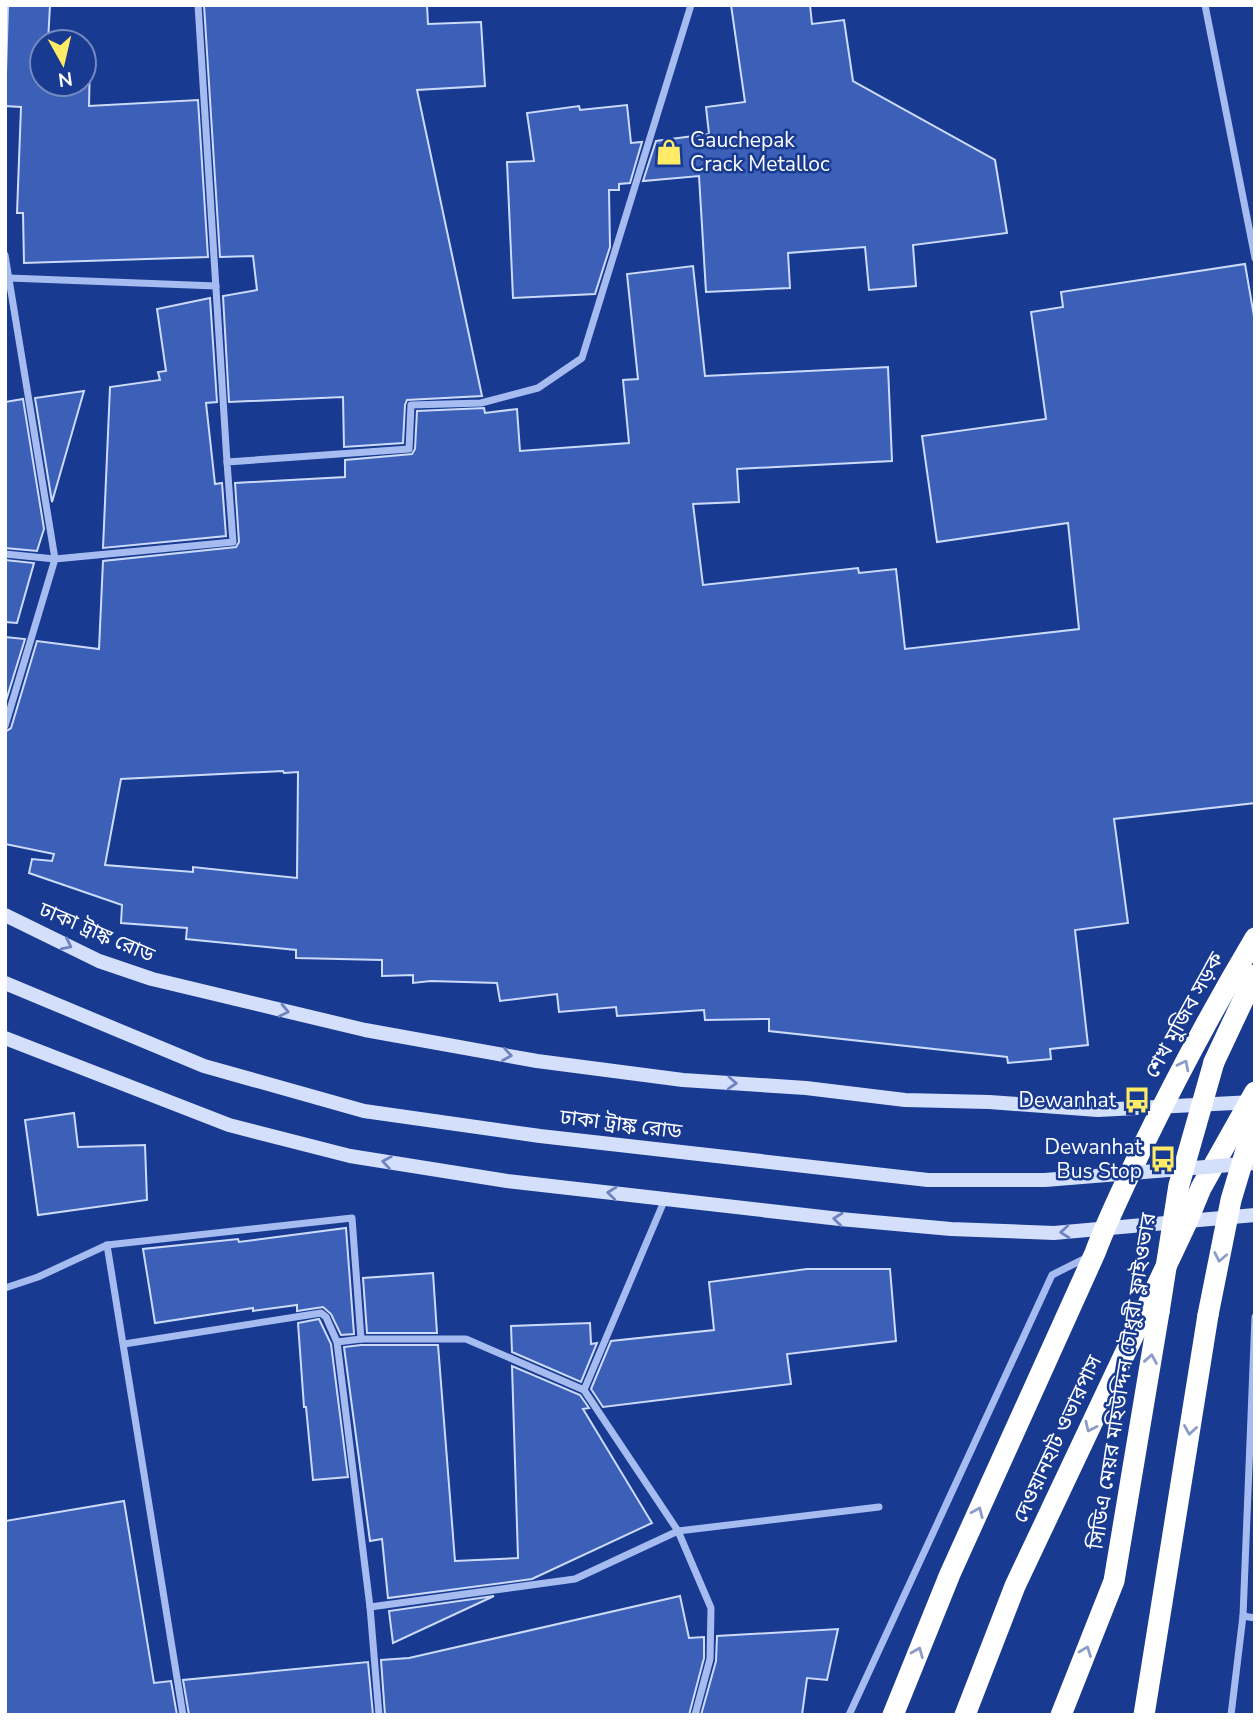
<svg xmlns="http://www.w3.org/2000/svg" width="1260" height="1720" viewBox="0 0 1260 1720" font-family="'Nunito Sans','Noto Sans Bengali',sans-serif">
  <rect width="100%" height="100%" fill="#183a91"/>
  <!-- building -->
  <g fill="#3c60b8" stroke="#cddbfb" stroke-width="2" fill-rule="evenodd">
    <polygon points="8,5 50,5 48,42 42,42 42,84 84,84 84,60 90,60 89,106 198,100 208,257 24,263 23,213 17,213 21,107 5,106"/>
    <polygon points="204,5 427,5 428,24 481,22 485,86 417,90 482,396 407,400 405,405 403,443 344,447 343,397 229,402 223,296 257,290 253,256 220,257"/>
    <polygon points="731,5 810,5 812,24 844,20 853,81 995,160 1007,233 913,245 916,286 869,290 865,247 788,253 790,288 706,292 699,176 643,181 656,141 709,134 706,107 745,102"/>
    <polygon points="627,105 631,143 642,142 630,183 619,184 619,190 609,190 610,247 595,294 513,298 507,162 534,161 527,113 579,106 580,110"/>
    <path d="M1245,264L1255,322V803L1114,819L1128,923L1075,930L1088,1045L1050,1049L1051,1059L1008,1063L1007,1057L769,1031V1019L705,1020L704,1010L617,1016L616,1007L559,1012L557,994L500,1001L497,983L431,981L413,983V975L382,976V960L296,958V950L186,939L187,928L121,923L122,905L29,873L32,859L52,861L54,854L5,844V732L11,728L37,641L99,649L103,561L236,547L239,542L235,483L345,477V460L412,454L415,449L417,411L484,408L485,413L517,409L520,451L629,443L623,380L638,379L627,274L693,266L705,376L888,367L892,461L737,469L739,502L693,504L703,585L858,568L859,573L896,569L905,649L1079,629L1068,523L937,542L922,436L1046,419L1031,312L1063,307L1061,292ZM283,771L284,773L298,772L297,878L193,867V872L105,865L121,779Z"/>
    <polygon points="210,298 217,402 206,403 215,484 222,483 226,536 103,548 110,387 160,380 158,372 166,371 157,309"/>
    <polygon points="84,391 52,502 35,398"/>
    <polygon points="23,399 44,529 37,551 5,548 5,402"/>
    <polygon points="5,560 34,563 17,623 5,622"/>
    <polygon points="5,637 25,639 5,704"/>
    <polygon points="74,1113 78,1147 145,1145 147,1200 38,1215 25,1120"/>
    <polygon points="346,1228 354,1334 341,1335 331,1314 323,1307 297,1311 297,1305 253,1311 253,1308 155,1323 143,1249 238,1239 239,1242"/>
    <polygon points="807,1269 890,1269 896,1341 787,1354 791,1384 603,1407 591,1389 611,1341 714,1330 709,1282"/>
    <polygon points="433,1273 437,1333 367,1333 363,1278"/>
    <polygon points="319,1319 331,1344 348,1477 313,1480 306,1407 304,1407 298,1323"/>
    <polygon points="590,1323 591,1344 597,1343 581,1382 512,1352 511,1326"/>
    <polygon points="361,1345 438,1345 455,1561 518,1558 512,1366 580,1395 589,1408 583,1409 652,1523 532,1579 388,1598 382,1539 370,1541 344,1347"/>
    <polygon points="124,1501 154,1683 171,1681 177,1715 5,1715 5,1521"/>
    <polygon points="494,1596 393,1643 389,1611"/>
    <polygon points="680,1596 689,1638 704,1637 704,1658 689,1715 385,1715 381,1660 409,1658"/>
    <polygon points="838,1629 827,1680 807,1678 802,1715 701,1715 716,1661 717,1636"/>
    <polygon points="368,1662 373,1715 189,1715 183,1680"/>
  </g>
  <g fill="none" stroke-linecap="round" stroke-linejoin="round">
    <!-- street -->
    <g stroke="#a6bcf0" stroke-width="7">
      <polyline points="198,5 227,462"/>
      <polyline points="1205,5 1255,258"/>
      <polyline points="5,255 55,559 5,726"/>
      <polyline points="9,278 216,286"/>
      <polyline points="5,554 55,559 233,542 227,462 409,449 411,405 481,403 538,388 582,358 691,5"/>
      <polyline points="107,1245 183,1715"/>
      <polyline points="5,1288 38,1277 107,1245 352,1218 361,1339 337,1342 370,1607 379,1715"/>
      <polyline points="361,1339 466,1339 584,1390 678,1531 711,1608 710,1659 695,1715"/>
      <polyline points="124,1344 321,1313 326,1317 337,1342"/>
      <polyline points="584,1390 665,1199"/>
      <polyline points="370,1607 575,1579 678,1531 879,1507"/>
      <polyline points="1243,1616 1255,1618"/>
      <polyline points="849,1715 1052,1275 1088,1257"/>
      <polyline points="1231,1715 1243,1616 1255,1317"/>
    </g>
    <!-- secondary -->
    <g stroke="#d4dffb" stroke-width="14">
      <polyline points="5,915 99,961 152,979 365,1030 537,1061 683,1080 806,1088 905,1100 989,1102 1098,1110 1253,1102"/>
      <polyline points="5,1038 229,1125 350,1156 507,1181 840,1219 951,1229 1054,1233 1255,1215"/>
    </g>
    <!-- highway -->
    <g stroke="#fff" stroke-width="21">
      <polyline points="1214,1062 1255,975"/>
      <path d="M893,1715L950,1574L1095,1253C1108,1218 1125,1184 1141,1150C1176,1078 1214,1007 1255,938"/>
      <polyline points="965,1715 1015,1586 1187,1222 1201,1188 1255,1092"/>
      <polyline points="1061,1715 1114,1581 1159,1312"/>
      <polyline points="1144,1715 1208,1315"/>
    </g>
    <!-- secondary-bridge -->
    <polyline stroke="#d4dffb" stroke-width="14" points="5,983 204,1066 364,1111 540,1136 928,1180 1045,1180 1255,1163"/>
    <!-- highway-bridge -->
    <g stroke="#fff" stroke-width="21">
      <polyline points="1159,1312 1179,1185 1214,1062"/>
      <polyline points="1208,1315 1231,1200 1255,1120"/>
    </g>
  </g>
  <!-- one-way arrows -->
  <defs><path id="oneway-chevron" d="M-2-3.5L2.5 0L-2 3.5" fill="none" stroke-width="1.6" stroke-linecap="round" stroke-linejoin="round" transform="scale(1.75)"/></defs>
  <g stroke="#6d84c1">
    <use href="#oneway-chevron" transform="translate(67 945) rotate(26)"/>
    <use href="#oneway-chevron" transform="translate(284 1011) rotate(13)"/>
    <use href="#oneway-chevron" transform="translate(507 1055) rotate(10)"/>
    <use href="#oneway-chevron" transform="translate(732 1083) rotate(3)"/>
    <use href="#oneway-chevron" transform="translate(387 1162) rotate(-171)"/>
    <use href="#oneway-chevron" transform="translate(612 1193) rotate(-174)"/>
    <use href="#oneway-chevron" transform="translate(838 1219) rotate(-174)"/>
    <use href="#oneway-chevron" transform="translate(1065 1232) rotate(175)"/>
  </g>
  <g stroke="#8c9cc8">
    <use href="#oneway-chevron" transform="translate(1184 1065) rotate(-63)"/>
    <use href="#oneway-chevron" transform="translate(1220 1257) rotate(101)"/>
    <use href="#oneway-chevron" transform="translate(1151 1359) rotate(-80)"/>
    <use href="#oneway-chevron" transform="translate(1090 1427) rotate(115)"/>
    <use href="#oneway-chevron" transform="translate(1190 1430) rotate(99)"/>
    <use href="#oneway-chevron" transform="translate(978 1512) rotate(-66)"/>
    <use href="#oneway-chevron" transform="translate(1086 1651) rotate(-69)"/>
    <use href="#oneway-chevron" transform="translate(918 1652) rotate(-68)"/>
  </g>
  <!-- icons -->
  <defs>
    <g id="shop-bare" transform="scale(2.1)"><path d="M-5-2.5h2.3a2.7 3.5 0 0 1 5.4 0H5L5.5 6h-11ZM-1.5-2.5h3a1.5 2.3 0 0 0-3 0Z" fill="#ffeb65" stroke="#183a91" stroke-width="2.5" paint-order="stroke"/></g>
    <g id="bus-bare" transform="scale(2.1)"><path d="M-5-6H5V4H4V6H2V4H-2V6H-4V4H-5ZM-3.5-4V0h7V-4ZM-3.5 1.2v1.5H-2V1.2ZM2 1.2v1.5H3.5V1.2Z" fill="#ffeb65" stroke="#183a91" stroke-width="2.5" paint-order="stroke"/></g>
  </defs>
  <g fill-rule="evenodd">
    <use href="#shop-bare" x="669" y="152"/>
    <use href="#bus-bare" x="1137" y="1100"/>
    <use href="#bus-bare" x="1163" y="1159"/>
  </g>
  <g text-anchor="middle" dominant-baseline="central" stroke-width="5" stroke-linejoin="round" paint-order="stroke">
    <!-- poi labels -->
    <g font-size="21" fill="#fff" stroke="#183a91" text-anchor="end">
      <text x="690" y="140" text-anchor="start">Gauchepak<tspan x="690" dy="24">Crack Metalloc</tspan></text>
      <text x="1116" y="1100">Dewanhat</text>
      <text x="1142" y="1147">Dewanhat<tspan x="1142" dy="24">Bus Stop</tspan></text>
    </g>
    <!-- street labels -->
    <g font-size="21" fill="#fff" stroke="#183a91">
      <text transform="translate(97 932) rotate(23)">ঢাকা ট্রাঙ্ক রোড</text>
      <text transform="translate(1184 1015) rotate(-61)">শেখ মুজিব সড়ক</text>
      <text transform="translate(621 1124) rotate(7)">ঢাকা ট্রাঙ্ক রোড</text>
      <text transform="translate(1122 1381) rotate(-81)">সিডিএ মেয়র মহিউদ্দিন চৌধুরী ফ্লাইওভার</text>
      <text transform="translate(1057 1439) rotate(-65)">দেওয়ানহাট ওভারপাস</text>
    </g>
  </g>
  <!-- border -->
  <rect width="1260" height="1720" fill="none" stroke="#ffffff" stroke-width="14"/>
  <!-- north arrow -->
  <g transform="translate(63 63) rotate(172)"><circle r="33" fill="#183a91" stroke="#7489bd" stroke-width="2"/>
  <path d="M0-5L12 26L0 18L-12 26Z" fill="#ffeb65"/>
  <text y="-10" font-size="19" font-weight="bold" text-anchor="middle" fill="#ffffff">N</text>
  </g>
</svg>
